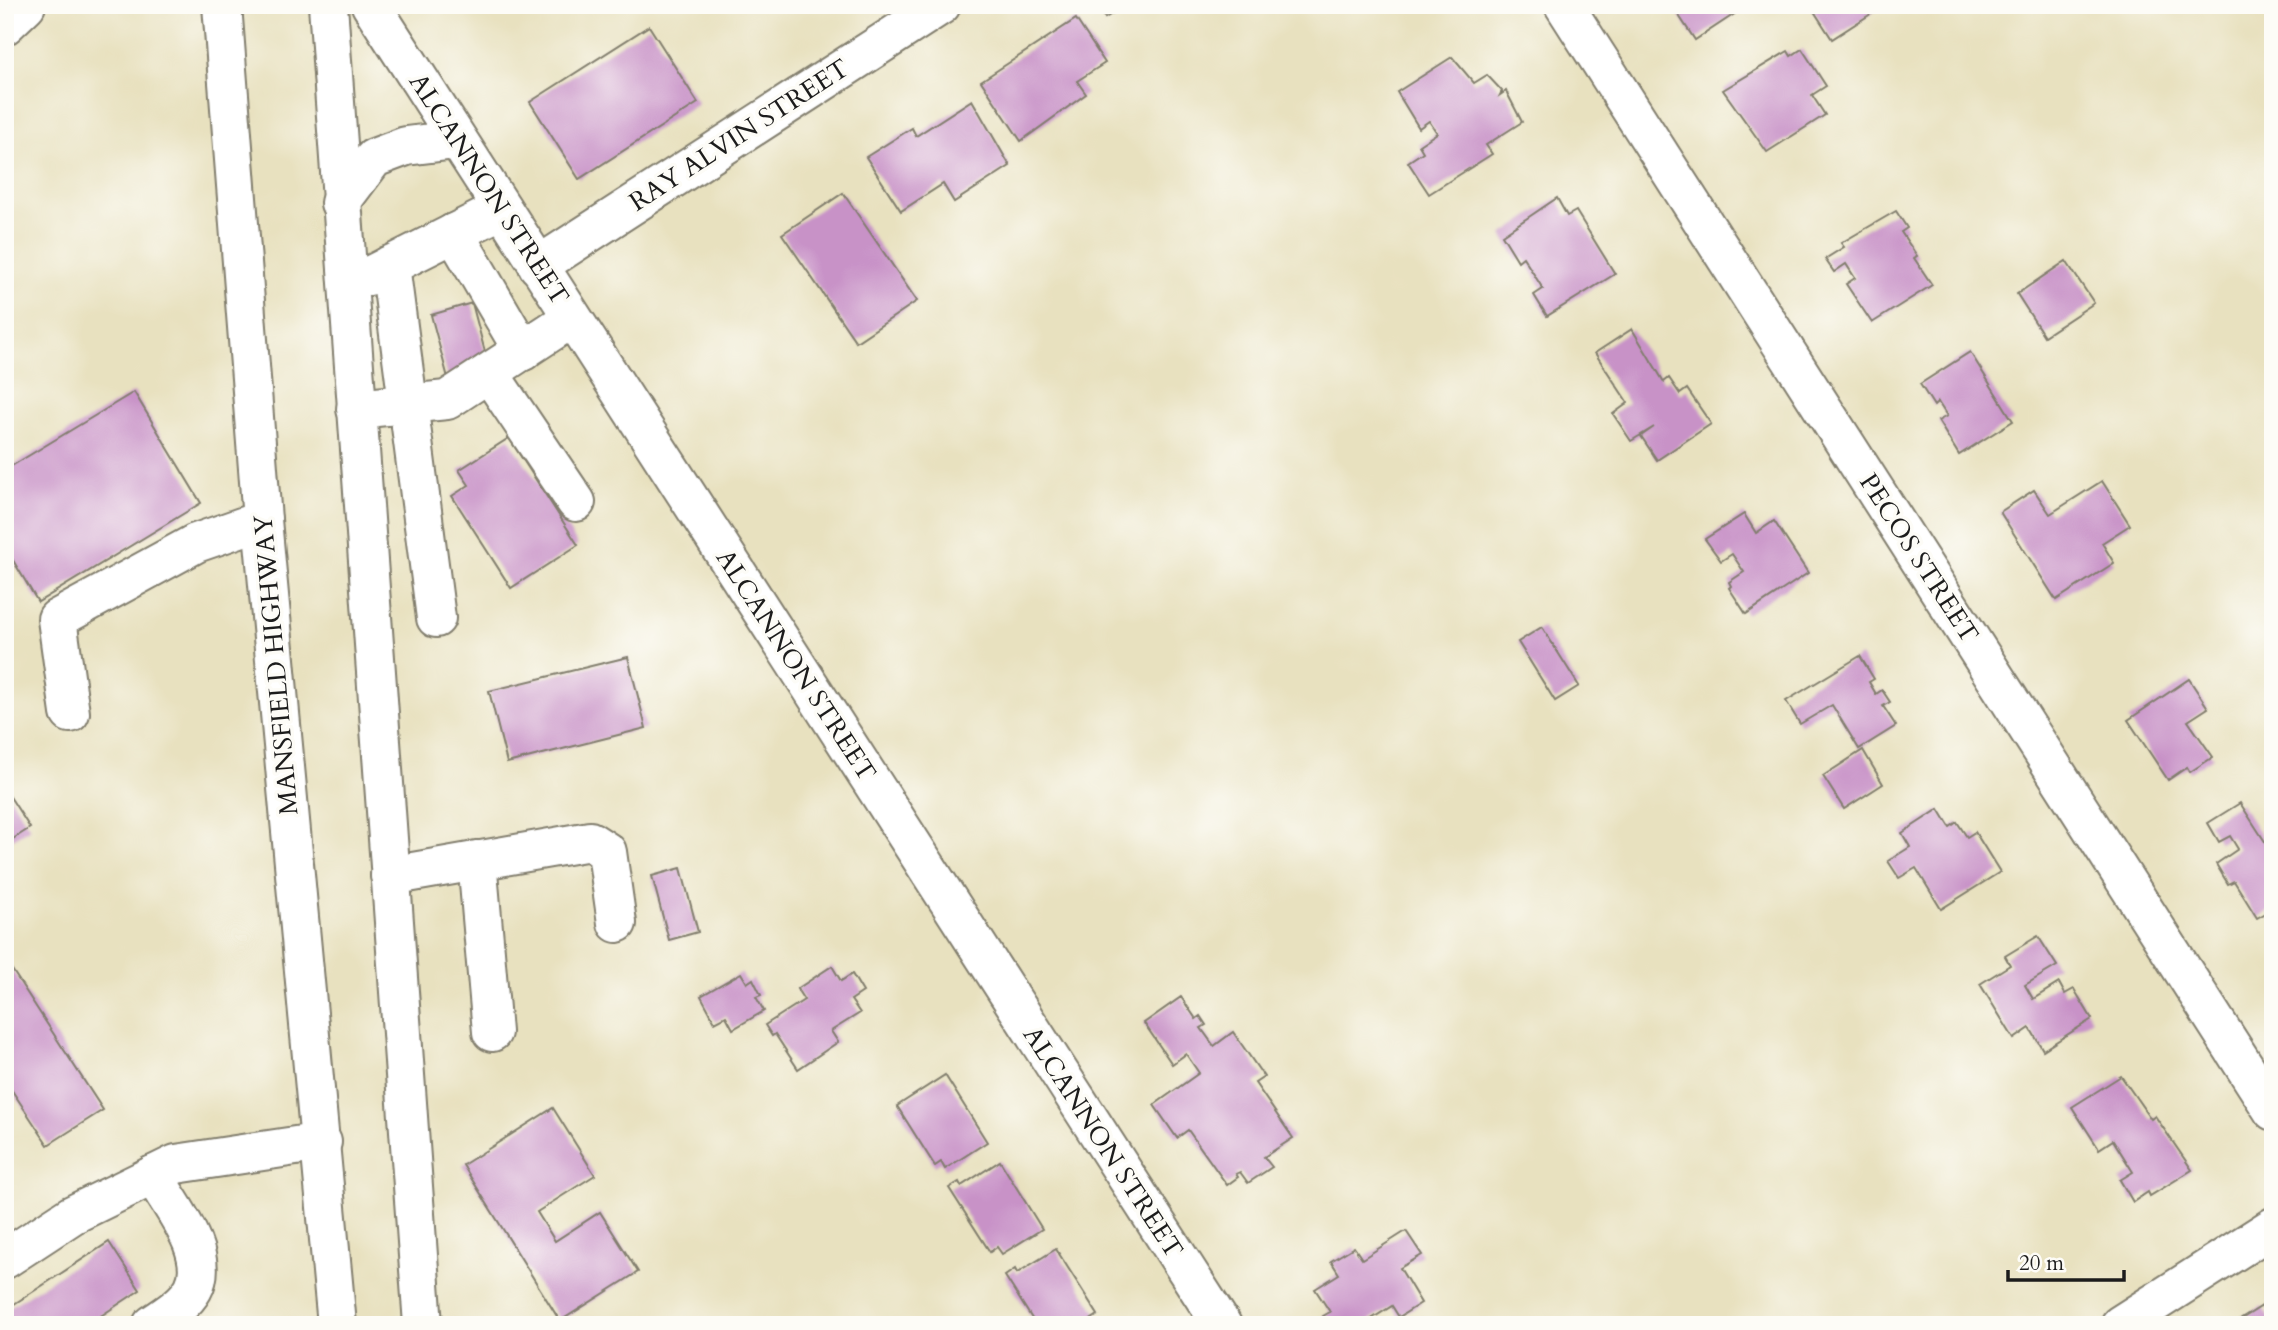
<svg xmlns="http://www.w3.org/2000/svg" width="2278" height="1330" viewBox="0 0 2278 1330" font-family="Cardo,serif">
  <rect width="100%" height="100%" fill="#fdfcf7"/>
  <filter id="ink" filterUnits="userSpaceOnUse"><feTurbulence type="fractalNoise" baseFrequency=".0143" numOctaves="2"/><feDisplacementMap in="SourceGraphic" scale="14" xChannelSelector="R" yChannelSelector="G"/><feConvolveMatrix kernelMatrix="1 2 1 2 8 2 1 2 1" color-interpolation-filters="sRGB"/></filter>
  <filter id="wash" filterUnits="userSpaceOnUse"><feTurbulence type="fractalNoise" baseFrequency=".00686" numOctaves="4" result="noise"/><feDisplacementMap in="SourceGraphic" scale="28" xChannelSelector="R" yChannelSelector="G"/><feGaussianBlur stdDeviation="1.57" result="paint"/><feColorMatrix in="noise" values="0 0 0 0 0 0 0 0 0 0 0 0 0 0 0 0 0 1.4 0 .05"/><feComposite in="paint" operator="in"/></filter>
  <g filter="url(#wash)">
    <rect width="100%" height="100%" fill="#e8e1bf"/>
    <g id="blocks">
      <!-- building -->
      <g fill="#c892c7">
        <polygon points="1097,5 1126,5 1105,18"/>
        <polygon points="1672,5 1730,5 1736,13 1695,40"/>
        <polygon points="1810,5 1878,5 1880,8 1832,39"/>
        <polygon points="1076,19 1105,63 1077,81 1086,94 1021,141 981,81"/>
        <polygon points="649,26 698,103 579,179 530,102"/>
        <polygon points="1802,49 1826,86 1812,95 1825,115 1767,152 1723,90 1788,51 1791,56"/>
        <polygon points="1452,57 1474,83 1487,75 1502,91 1500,95 1506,91 1522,122 1486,145 1492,154 1429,194 1408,162 1423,152 1419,145 1437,133 1429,121 1419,128 1397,92"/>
        <polygon points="972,100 1010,166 954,202 943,184 901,211 866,157 912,128 916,136"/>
        <polygon points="843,193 917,301 856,342 782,234"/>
        <polygon points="1557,198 1567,216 1576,211 1615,274 1547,316 1534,295 1543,289 1523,257 1518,261 1502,235"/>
        <polygon points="1896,211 1907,228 1901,232 1917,256 1914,258 1932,285 1872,323 1846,284 1855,278 1846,264 1834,272 1825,259 1844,247 1841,243"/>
        <polygon points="2066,261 2094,303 2044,336 2017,294"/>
        <polygon points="472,303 489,367 448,378 431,315"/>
        <polygon points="1632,329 1664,382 1669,378 1680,394 1687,389 1711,424 1657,460 1641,436 1654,427 1631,441 1613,414 1628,403 1595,353"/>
        <polygon points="1970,352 2013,421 1959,455 1938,421 1947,416 1938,402 1934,406 1920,384"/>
        <polygon points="134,392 201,503 38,602 5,547 5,470"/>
        <polygon points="509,438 578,545 511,588 452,496 469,485 459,470"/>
        <polygon points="2102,481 2130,525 2102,543 2114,563 2056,600 2000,512 2034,490 2050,514"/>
        <polygon points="1744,514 1756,533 1774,521 1808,573 1746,614 1729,588 1731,586 1729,582 1744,572 1732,554 1721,561 1705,539"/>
        <polygon points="1542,627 1579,686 1555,701 1518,642"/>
        <polygon points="1860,656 1874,679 1869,682 1876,694 1882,690 1890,702 1883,706 1896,726 1859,749 1832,705 1800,724 1786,701"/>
        <polygon points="628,657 646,728 507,763 489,691"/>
        <polygon points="2189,679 2208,708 2188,721 2213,757 2190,772 2187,767 2168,780 2128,720"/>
        <polygon points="1863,750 1883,784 1844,809 1823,776"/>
        <polygon points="5,789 30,828 5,844"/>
        <polygon points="2240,803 2273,854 2273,909 2257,918 2234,881 2228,884 2216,864 2238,849 2230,836 2219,842 2208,823"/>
        <polygon points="1939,809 1950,827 1957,822 1967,837 1975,832 2000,872 1941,909 1916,868 1899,878 1888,861 1910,847 1902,833"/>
        <polygon points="681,868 698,932 669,940 652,876"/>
        <polygon points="2038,936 2057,966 2025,985 2033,999 2059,983 2065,994 2074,989 2092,1019 2043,1050 2030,1028 2014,1039 1980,984 2010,965 2005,956"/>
        <polygon points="5,959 103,1110 48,1145 5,1080"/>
        <polygon points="832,966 841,981 852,974 863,992 851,1000 860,1013 831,1031 838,1042 798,1069 775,1034 772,1036 765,1025 804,1000 797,989"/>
        <polygon points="741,973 747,983 753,979 761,995 756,997 764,1011 733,1029 726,1016 715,1022 701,996"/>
        <polygon points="1181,997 1196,1019 1200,1016 1206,1025 1201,1028 1214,1046 1233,1032 1264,1077 1255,1083 1293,1138 1264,1157 1272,1167 1248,1183 1240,1172 1236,1174 1238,1177 1227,1185 1188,1130 1177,1138 1154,1105 1199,1073 1186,1054 1172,1064 1144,1023"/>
        <polygon points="945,1075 987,1142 945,1169 941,1162 935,1166 897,1106"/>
        <polygon points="2121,1076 2151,1119 2155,1116 2192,1170 2150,1196 2148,1192 2133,1202 2120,1180 2133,1172 2113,1140 2099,1149 2072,1107"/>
        <polygon points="553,1108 595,1175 537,1212 555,1241 600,1212 638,1272 560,1321 463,1165"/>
        <polygon points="1000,1161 1042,1229 1002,1254 997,1247 990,1252 949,1188 959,1182 961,1186"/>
        <polygon points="1406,1231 1422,1255 1400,1268 1421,1303 1399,1317 1392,1306 1362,1325 1329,1325 1323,1316 1330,1312 1315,1289 1339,1274 1331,1261 1354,1247 1362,1259"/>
        <polygon points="109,1242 140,1290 87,1325 5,1325 5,1310"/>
        <polygon points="1056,1249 1098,1315 1083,1325 1036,1325 1005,1276 1015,1269 1017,1273"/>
        <polygon points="2262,1306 2273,1325 2232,1325"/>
      </g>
    </g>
  </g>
  <g filter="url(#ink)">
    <use href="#blocks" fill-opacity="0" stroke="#827e6e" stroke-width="2"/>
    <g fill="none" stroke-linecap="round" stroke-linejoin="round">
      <!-- minor casing -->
      <g stroke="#827e6e" stroke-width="42">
        <g id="minor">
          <polyline points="371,5 1222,1325"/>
          <polyline points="1564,5 2273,1111"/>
          <polyline points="5,25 26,5"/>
          <polyline points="454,233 523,351"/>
          <polyline points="390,265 436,618"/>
          <polyline points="538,266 941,5"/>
          <polyline points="369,276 502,209"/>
          <polyline points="489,373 576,502"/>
          <polyline points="356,409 447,400 572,318"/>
          <polyline points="70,713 57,619 196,543 262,520"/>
          <polyline points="477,860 492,1032"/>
          <polyline points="390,876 590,841 607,852 617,923"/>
          <polyline points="5,1259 72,1215 176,1164 322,1142"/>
          <path d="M152,1325C166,1315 184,1305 193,1289C212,1254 170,1205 153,1175"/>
          <polyline points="2120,1325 2273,1227"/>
        </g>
      </g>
      <!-- major casing -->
      <g stroke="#827e6e" stroke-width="42">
        <g id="major">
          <polyline points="222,5 262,520 337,1325"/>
          <polyline points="328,5 423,1325"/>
          <polyline points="340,203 374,158 406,146 456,140"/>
        </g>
      </g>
      <!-- minor -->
      <use href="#minor" stroke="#fff" stroke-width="38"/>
      <!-- major -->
      <use href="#major" stroke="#fff" stroke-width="38"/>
    </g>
  </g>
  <g text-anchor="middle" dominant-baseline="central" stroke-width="7" stroke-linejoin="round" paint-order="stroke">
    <!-- street labels -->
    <g font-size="26" fill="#1c1c1c" stroke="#fdfcf7">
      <text transform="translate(739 135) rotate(-33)">RAY ALVIN STREET</text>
      <text transform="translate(489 189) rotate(57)">ALCANNON STREET</text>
      <text transform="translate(1919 558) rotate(57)">PECOS STREET</text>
      <text transform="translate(276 665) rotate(-95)">MANSFIELD HIGHWAY</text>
      <text transform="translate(796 665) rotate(57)">ALCANNON STREET</text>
      <text transform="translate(1103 1142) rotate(57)">ALCANNON STREET</text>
    </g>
  </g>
  <!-- margin -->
  <rect width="2278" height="1330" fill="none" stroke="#fdfcf7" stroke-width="28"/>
  <!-- scale -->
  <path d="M2008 1270v10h116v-10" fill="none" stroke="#1c1c1c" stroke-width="3.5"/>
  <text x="2019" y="1270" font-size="21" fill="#1c1c1c" stroke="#fdfcf7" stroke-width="5" paint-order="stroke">20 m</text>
</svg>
